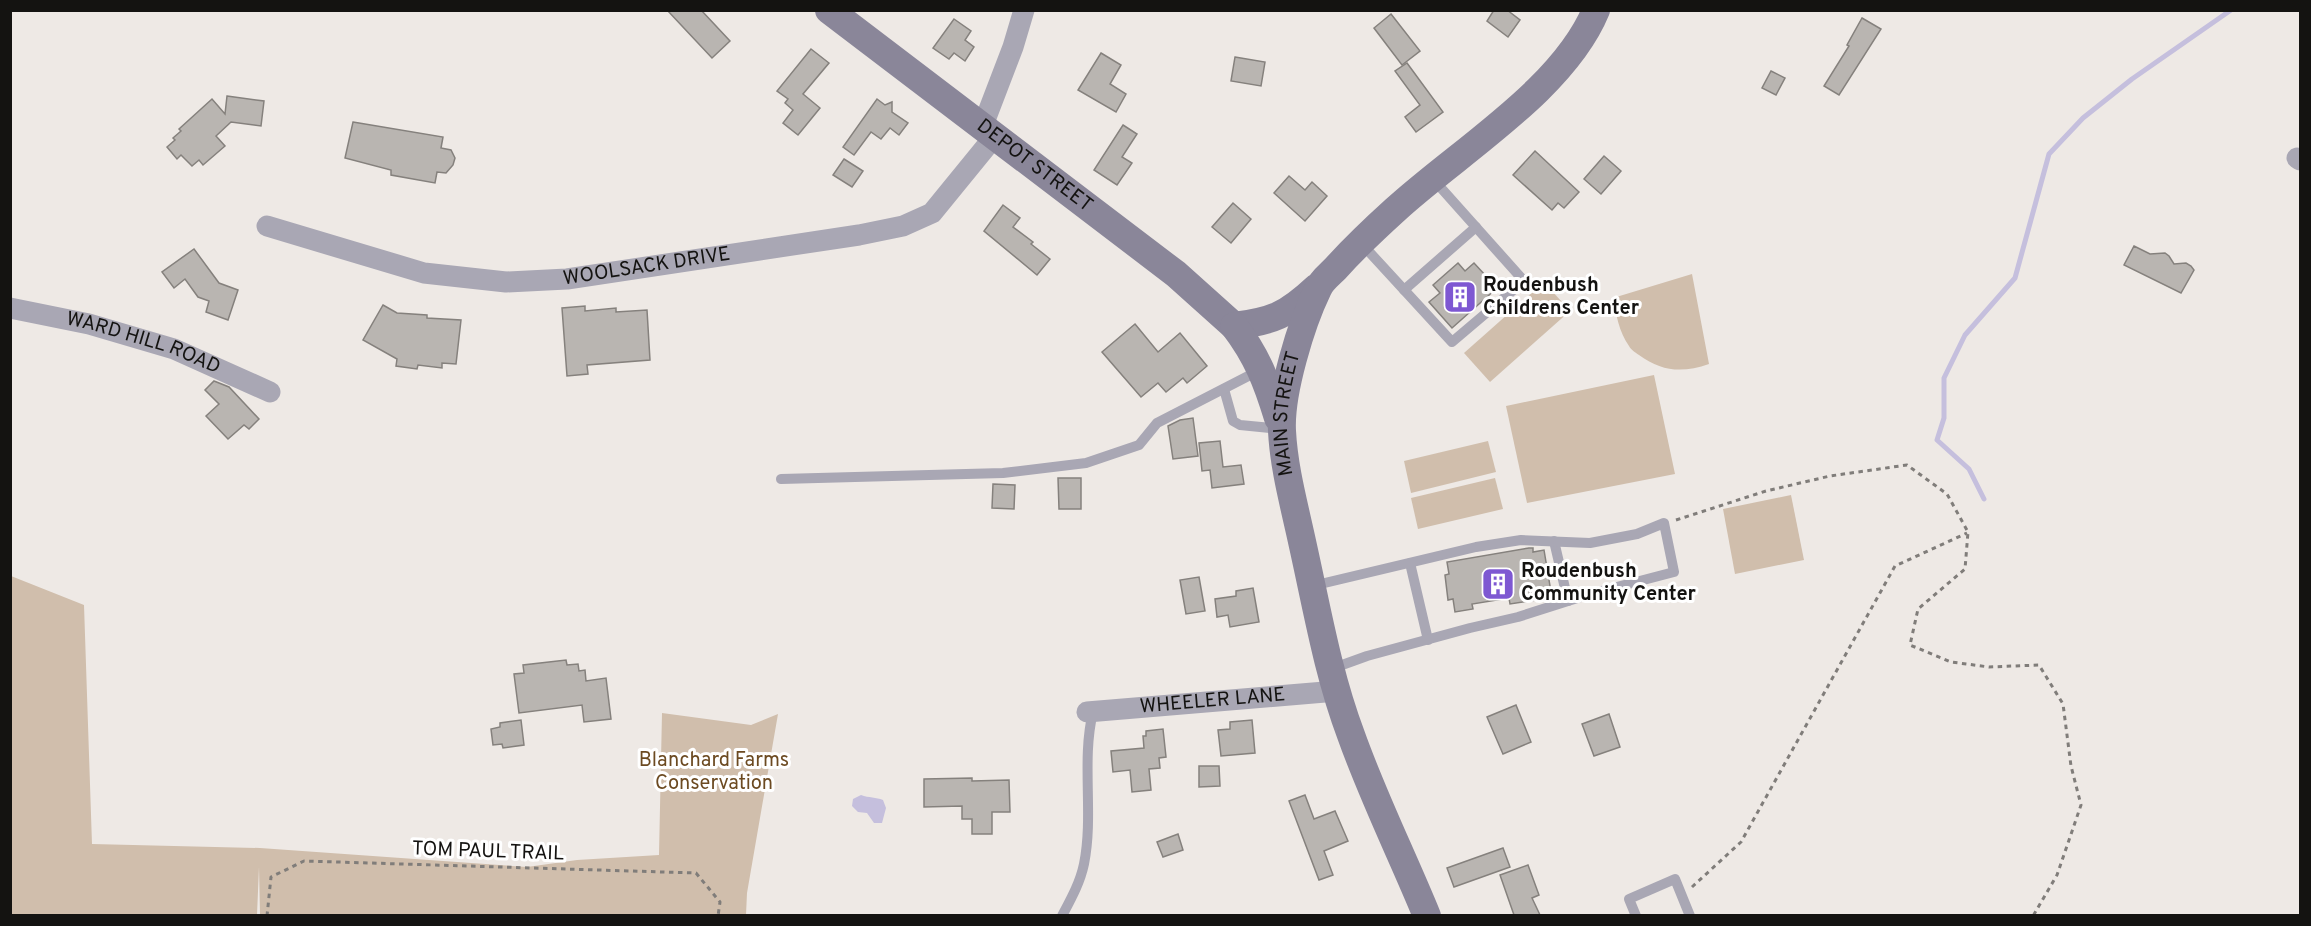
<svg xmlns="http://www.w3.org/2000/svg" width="2311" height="926" viewBox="0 0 2311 926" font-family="Overpass,sans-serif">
  <rect width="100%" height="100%" fill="#eee9e5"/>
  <!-- green -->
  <g fill="#d0beac">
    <path d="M1692,274L1709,364C1683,373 1662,372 1639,355C1636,353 1631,350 1629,346C1619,332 1616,314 1613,298Z"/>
    <polygon points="1544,282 1570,311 1490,382 1464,353"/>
    <polygon points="1654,375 1675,474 1527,503 1506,406"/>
    <polygon points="1488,441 1496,472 1411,493 1404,461"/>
    <polygon points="1495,478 1503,509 1418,529 1411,498"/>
    <polygon points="1791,495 1804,560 1735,574 1723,509"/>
    <polygon points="11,576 84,605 92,844 260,848 527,867 577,860 659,855 662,713 751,725 778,714 747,893 746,915 260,915 259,867 257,915 11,915"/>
  </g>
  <!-- water -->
  <path fill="#c5bfdd" d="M861,795C869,798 876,797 883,800L886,808L882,823H874L867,813L858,812L852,806L853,799Z"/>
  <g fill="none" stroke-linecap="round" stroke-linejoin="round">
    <!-- stream -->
    <polyline stroke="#c5bfdd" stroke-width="5" points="1984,499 1969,469 1937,440 1944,418 1944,378 1965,335 2015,278 2049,154 2083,118 2132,79 2231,10"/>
  </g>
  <!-- building -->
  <g fill="#b9b5b1" stroke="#85817d" stroke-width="1.5">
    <polygon points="667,10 701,10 730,41 712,58"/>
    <polygon points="1494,10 1507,10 1520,20 1508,37 1487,21"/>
    <polygon points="1391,14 1420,51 1402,65 1374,28"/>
    <polygon points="1862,18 1881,29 1839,95 1824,86 1849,46 1847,45"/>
    <polygon points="954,19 971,31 965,40 974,47 965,61 954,53 949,59 933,48"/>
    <polygon points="811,49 829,63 803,94 820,108 798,135 783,123 793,110 785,103 788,99 777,91"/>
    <polygon points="1101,53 1121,65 1110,84 1126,94 1116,112 1078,90"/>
    <polygon points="1235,57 1265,62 1261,86 1231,81"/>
    <polygon points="1407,63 1443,112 1416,132 1405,117 1420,105 1395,71"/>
    <polygon points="1771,71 1785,78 1776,95 1762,88"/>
    <polygon points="227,96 264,101 261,126 231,122 216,136 225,146 203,165 199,160 192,166 181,155 177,159 167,147 175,140 173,138 181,131 179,129 212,99 225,114"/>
    <polygon points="877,99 885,105 892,102 892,112 908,123 899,135 890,128 881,139 871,132 854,155 843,147"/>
    <polygon points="353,122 443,137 441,148 451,150 455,158 453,165 446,173 437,172 435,183 391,175 391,170 345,158"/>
    <polygon points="1123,125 1137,134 1122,157 1132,163 1117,185 1094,170"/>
    <polygon points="1535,151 1579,192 1564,208 1558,203 1552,210 1513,175"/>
    <polygon points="1604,156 1621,171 1601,194 1584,179"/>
    <polygon points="844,159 863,171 852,187 833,175"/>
    <polygon points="1289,176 1305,190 1312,182 1327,196 1305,221 1274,193"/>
    <polygon points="1233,203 1251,219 1231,243 1212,227"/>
    <polygon points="1003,205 1020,218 1013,227 1033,242 1031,244 1050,259 1037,275 984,231"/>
    <polygon points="2134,246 2150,254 2165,253 2169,256 2174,264 2186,263 2191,266 2194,270 2181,293 2124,265"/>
    <polygon points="194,249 219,283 238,290 228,320 206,312 209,301 198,297 185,279 174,288 162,272"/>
    <polygon points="1458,263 1465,271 1474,263 1497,288 1452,328 1429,302 1440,293 1433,285"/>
    <polygon points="383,305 397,313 427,315 427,318 461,320 456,364 442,363 442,368 418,365 417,369 396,366 397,359 363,340"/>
    <polygon points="585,306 585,311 616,308 616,312 647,310 650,360 587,365 588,374 567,376 562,308"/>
    <polygon points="1135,324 1158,352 1180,333 1207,366 1187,383 1183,378 1166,392 1158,383 1141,397 1102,352"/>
    <polygon points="214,381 229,387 259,419 249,429 244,425 228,439 206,416 219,404 205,390"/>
    <polygon points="1193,418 1198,456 1173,459 1168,426 1180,420"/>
    <polygon points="1220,441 1223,467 1241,465 1244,484 1212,488 1210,470 1202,471 1199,443"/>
    <polygon points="1058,478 1081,478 1081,509 1059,509"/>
    <polygon points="993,484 1015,485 1014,509 992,508"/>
    <polygon points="1529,548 1533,548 1533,552 1544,550 1551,592 1542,594 1543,599 1510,604 1509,598 1472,604 1473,609 1455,612 1453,599 1448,600 1445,575 1449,574 1447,562"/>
    <polygon points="1199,577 1205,611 1186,614 1180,580"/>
    <polygon points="1253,588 1259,622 1230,627 1228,615 1217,617 1215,599 1236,596 1236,591"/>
    <polygon points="566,660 567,665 578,664 579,671 585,670 586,681 606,678 611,719 584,722 582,705 519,713 514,674 524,673 523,665"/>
    <polygon points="1516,705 1531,742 1503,754 1487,717"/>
    <polygon points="1609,714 1620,747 1594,756 1582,724"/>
    <polygon points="521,720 524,745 503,748 502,744 493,745 491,729 500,727 500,723"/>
    <polygon points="1252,720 1255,753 1221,756 1218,730 1230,729 1230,722"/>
    <polygon points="1163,729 1166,757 1159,758 1160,768 1149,769 1151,790 1132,792 1130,770 1113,772 1111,751 1144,748 1143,736 1146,736 1146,731"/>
    <polygon points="1199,766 1219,766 1220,786 1199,787"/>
    <polygon points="972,778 972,781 1009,780 1010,812 992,812 992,834 972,834 972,819 962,819 962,806 924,807 924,779"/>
    <polygon points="1305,795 1314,819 1335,811 1348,841 1324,851 1333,875 1319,880 1289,801"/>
    <polygon points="1178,834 1183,850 1163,857 1157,842"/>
    <polygon points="1503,848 1510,867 1454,887 1447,868"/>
    <polygon points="1528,865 1539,895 1532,898 1540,915 1514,915 1500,875"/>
  </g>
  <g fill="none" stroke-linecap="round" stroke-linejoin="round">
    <!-- path -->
    <g stroke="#807d7a" stroke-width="3" stroke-dasharray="4.5 4.5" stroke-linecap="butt">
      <polyline points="1676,520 1766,491 1830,476 1907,465 1947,494 1968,532 1965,569 1918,609 1910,645 1951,662 1989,667 2039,665 2063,704 2071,766 2081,805 2057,875 2033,916"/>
      <polyline points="1692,887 1741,842 1895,566 1967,533"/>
      <polyline points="267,916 271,877 304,861 696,873 720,902 718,916"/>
    </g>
    <!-- service -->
    <g stroke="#a9a7b4" stroke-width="10">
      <polyline points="1361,243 1452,342 1524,281 1433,179"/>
      <polyline points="1404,290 1476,227"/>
      <polyline points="1224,389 1233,421 1240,425 1281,429"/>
      <polyline points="781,479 1003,473 1086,463 1139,445 1157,423 1258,371"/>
      <polyline points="1554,541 1568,601"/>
      <polyline points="1410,563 1428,640"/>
      <polyline points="1312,586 1476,547 1521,540 1590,543 1637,534 1664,523 1674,572 1590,594 1518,617 1470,628 1367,656 1331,669"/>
      <path d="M1062,916C1071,899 1080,883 1084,864C1094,814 1081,761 1093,712"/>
      <polyline points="1636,916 1629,899 1675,879 1690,916"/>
    </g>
    <!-- minor -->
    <g stroke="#a9a7b4" stroke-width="21">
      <polyline points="982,128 1013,47 1024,10"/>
      <polyline points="2297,158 2300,160"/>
      <path id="s1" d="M267,226L424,273L506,282L567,279L859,235L903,226L932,213L994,137"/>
      <path id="s2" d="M10,308L89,324L174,349L270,392"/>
      <path id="s3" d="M1087,712L1337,691"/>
    </g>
    <!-- secondary -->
    <g stroke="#8a8699" stroke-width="28">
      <path id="s4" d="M829,10L1176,274L1234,326C1273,321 1287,315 1316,288"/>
      <path d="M1234,326C1257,356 1267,382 1278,418"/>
      <path id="s5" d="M1427,916C1402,855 1373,797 1351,735C1328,674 1317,609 1303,546C1295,508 1284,470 1282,431C1280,393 1301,324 1318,289C1321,281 1329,275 1335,269C1354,248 1374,229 1395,210C1458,152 1563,90 1596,10"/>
    </g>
  </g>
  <!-- icons -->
  <defs>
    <g id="building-square" transform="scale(1.725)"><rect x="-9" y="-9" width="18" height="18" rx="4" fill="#7e58d2" stroke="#fff"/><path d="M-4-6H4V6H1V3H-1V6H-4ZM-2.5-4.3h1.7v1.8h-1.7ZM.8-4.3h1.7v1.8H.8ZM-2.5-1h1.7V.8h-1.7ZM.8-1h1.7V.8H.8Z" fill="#fff"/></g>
  </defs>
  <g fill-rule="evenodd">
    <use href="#building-square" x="1460" y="297"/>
    <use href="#building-square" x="1498" y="584"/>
  </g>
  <g text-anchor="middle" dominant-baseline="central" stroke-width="6" stroke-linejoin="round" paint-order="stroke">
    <!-- street labels -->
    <g font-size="20" fill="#141311" stroke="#fff">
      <text stroke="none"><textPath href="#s4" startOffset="258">DEPOT STREET</textPath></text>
      <text stroke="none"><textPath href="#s1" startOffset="388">WOOLSACK DRIVE</textPath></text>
      <text stroke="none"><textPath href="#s2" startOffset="138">WARD HILL ROAD</textPath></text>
      <text stroke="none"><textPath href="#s5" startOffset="526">MAIN STREET</textPath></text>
      <text stroke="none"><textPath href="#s3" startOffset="126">WHEELER LANE</textPath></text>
      <text transform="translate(488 852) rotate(2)">TOM PAUL TRAIL</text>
    </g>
    <!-- poi labels -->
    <g font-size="20" font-weight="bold" fill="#141311" stroke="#fff" text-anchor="start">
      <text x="1483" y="286">Roudenbush<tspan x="1483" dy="23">Childrens Center</tspan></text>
      <text x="1521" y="572">Roudenbush<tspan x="1521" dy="23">Community Center</tspan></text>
    </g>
    <!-- park labels -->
    <g font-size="20" fill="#6c4a21" stroke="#fff">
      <text x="714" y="761">Blanchard Farms<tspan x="714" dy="23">Conservation</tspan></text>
    </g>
  </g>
  <!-- border -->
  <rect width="2311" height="926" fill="none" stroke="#141311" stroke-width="24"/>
</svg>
